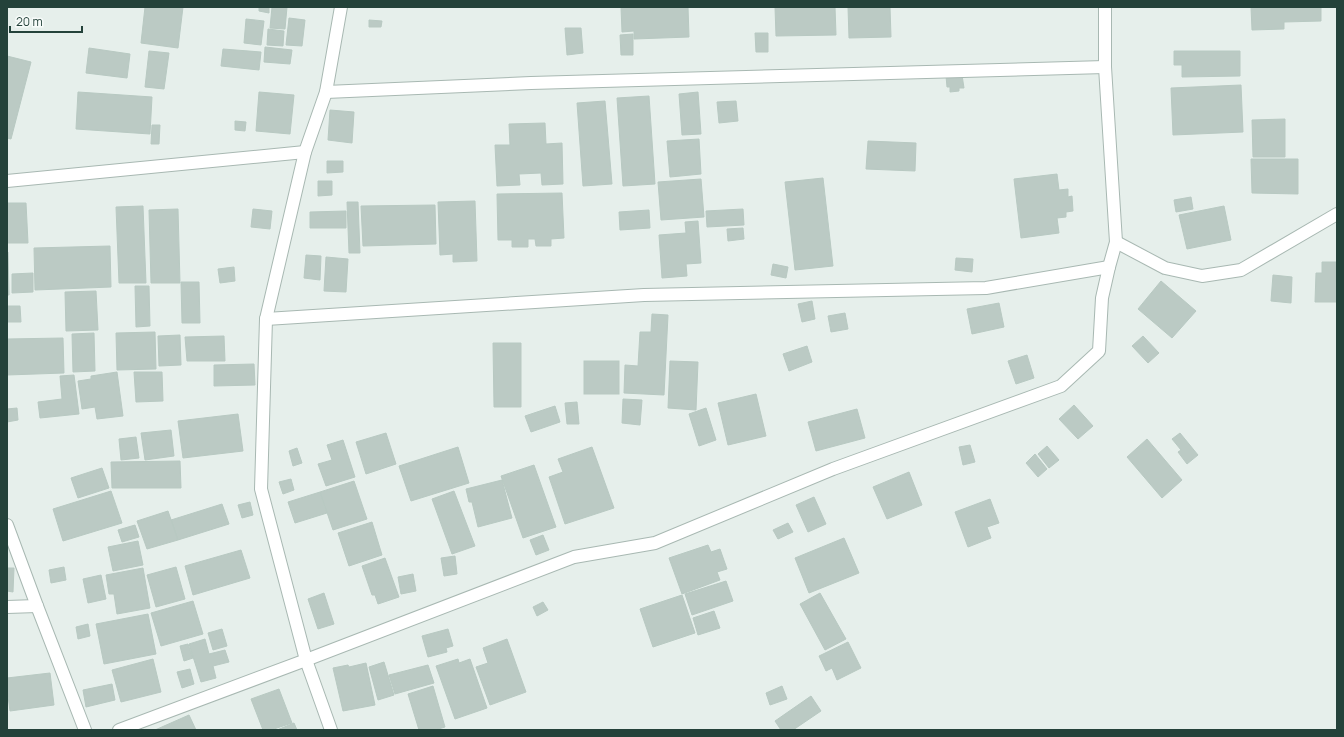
<svg xmlns="http://www.w3.org/2000/svg" width="1344" height="737" viewBox="0 0 1344 737" font-family="Manrope,sans-serif">
  <rect width="100%" height="100%" fill="#e6efeb"/>
  <!-- building -->
  <g fill="#bbcac4" stroke="#b8c9c2">
    <polygon points="145,7 183,7 178,48 141,43"/>
    <polygon points="259,7 269,7 269,13 259,11"/>
    <polygon points="272,7 287,7 285,29 270,28"/>
    <polygon points="621,7 688,7 689,37 634,39 634,31 622,32"/>
    <polygon points="775,7 835,7 836,35 776,36"/>
    <polygon points="848,7 890,7 891,37 849,38"/>
    <polygon points="1251,7 1321,7 1321,21 1284,22 1284,29 1252,30"/>
    <polygon points="289,18 305,20 302,46 286,45"/>
    <polygon points="246,19 264,21 261,45 244,43"/>
    <polygon points="369,20 382,21 381,27 369,27"/>
    <polygon points="565,28 581,28 583,53 567,55"/>
    <polygon points="268,29 284,31 283,46 267,45"/>
    <polygon points="755,33 768,33 768,52 756,52"/>
    <polygon points="633,34 633,55 621,55 620,35"/>
    <polygon points="265,47 292,50 290,64 264,62"/>
    <polygon points="89,48 130,54 127,78 86,73"/>
    <polygon points="223,49 261,52 259,70 221,66"/>
    <polygon points="149,51 169,53 164,89 145,87"/>
    <polygon points="1174,51 1240,51 1240,76 1182,77 1182,65 1174,65"/>
    <polygon points="7,56 31,62 11,139 7,138"/>
    <polygon points="962,75 964,88 959,88 959,91 950,92 950,87 947,87 946,76"/>
    <polygon points="1241,85 1243,132 1173,135 1171,88"/>
    <polygon points="78,92 152,97 150,134 76,129"/>
    <polygon points="259,92 294,95 290,134 256,131"/>
    <polygon points="698,92 701,134 682,135 679,94"/>
    <polygon points="649,96 655,184 623,186 617,98"/>
    <polygon points="605,101 612,184 583,186 577,103"/>
    <polygon points="736,101 738,121 719,123 717,102"/>
    <polygon points="330,110 354,112 352,143 328,140"/>
    <polygon points="1285,119 1285,157 1253,157 1252,120"/>
    <polygon points="235,121 246,122 245,131 235,130"/>
    <polygon points="545,123 546,144 562,143 563,184 542,185 541,173 519,174 520,185 497,186 495,145 510,145 509,124"/>
    <polygon points="152,125 160,125 159,144 151,144"/>
    <polygon points="699,139 701,174 670,177 667,141"/>
    <polygon points="868,141 916,143 915,171 866,169"/>
    <polygon points="1251,159 1298,159 1298,194 1252,193"/>
    <polygon points="327,161 343,161 343,172 327,173"/>
    <polygon points="1057,174 1059,190 1068,189 1068,197 1072,196 1073,211 1066,212 1066,217 1057,218 1059,233 1021,238 1014,179"/>
    <polygon points="823,178 833,266 795,270 785,182"/>
    <polygon points="701,179 704,217 661,220 658,182"/>
    <polygon points="318,181 332,181 332,195 318,196"/>
    <polygon points="562,193 564,238 551,239 551,246 536,246 535,239 528,239 528,247 512,247 512,240 498,240 497,194"/>
    <polygon points="1191,197 1193,209 1176,212 1174,200"/>
    <polygon points="475,201 477,261 453,262 453,254 440,255 438,202"/>
    <polygon points="347,202 358,202 360,253 349,253"/>
    <polygon points="7,203 26,203 28,243 7,243"/>
    <polygon points="435,205 436,244 363,246 361,206"/>
    <polygon points="143,206 146,283 119,283 116,207"/>
    <polygon points="1224,206 1231,240 1187,249 1179,215"/>
    <polygon points="178,209 180,283 151,283 149,210"/>
    <polygon points="253,209 272,211 270,229 251,227"/>
    <polygon points="743,209 744,225 707,227 706,211"/>
    <polygon points="649,210 650,228 620,230 619,212"/>
    <polygon points="346,211 346,228 310,228 310,212"/>
    <polygon points="698,221 701,263 686,264 687,276 662,278 659,235 686,233 685,222"/>
    <polygon points="743,228 744,239 728,241 727,229"/>
    <polygon points="110,246 111,287 35,290 34,248"/>
    <polygon points="7,252 8,252 9,295 7,295"/>
    <polygon points="306,255 321,256 320,280 304,278"/>
    <polygon points="326,257 348,259 346,292 324,291"/>
    <polygon points="956,258 973,259 972,272 955,270"/>
    <polygon points="1322,262 1336,262 1337,302 1315,302 1316,273 1322,273"/>
    <polygon points="773,264 788,267 786,278 771,275"/>
    <polygon points="234,267 235,281 220,283 218,269"/>
    <polygon points="33,273 33,292 12,293 12,274"/>
    <polygon points="1273,275 1292,277 1291,303 1271,301"/>
    <polygon points="1161,281 1196,311 1172,338 1138,309"/>
    <polygon points="181,282 199,282 200,323 182,323"/>
    <polygon points="135,286 149,286 150,326 136,327"/>
    <polygon points="96,291 98,330 66,331 65,292"/>
    <polygon points="812,301 815,319 802,322 798,304"/>
    <polygon points="999,303 1004,327 972,334 967,309"/>
    <polygon points="7,306 20,306 21,322 7,322"/>
    <polygon points="845,313 848,329 831,332 828,316"/>
    <polygon points="652,314 668,315 664,395 624,393 625,365 638,366 640,332 651,332"/>
    <polygon points="155,332 156,369 117,370 116,333"/>
    <polygon points="94,333 95,371 73,372 72,334"/>
    <polygon points="180,335 181,365 159,366 158,336"/>
    <polygon points="224,336 225,361 187,361 185,337"/>
    <polygon points="1143,336 1159,353 1148,363 1132,346"/>
    <polygon points="63,338 64,373 7,375 7,339"/>
    <polygon points="493,343 521,343 521,407 494,407"/>
    <polygon points="807,346 812,362 789,371 783,354"/>
    <polygon points="1027,355 1034,378 1016,384 1008,361"/>
    <rect x="584" y="361" width="35" height="33"/>
    <polygon points="670,361 698,362 696,410 668,408"/>
    <polygon points="254,364 255,385 214,386 214,365"/>
    <polygon points="117,372 123,416 97,419 95,407 82,409 78,381 91,379 91,376"/>
    <polygon points="134,372 162,372 163,401 136,402"/>
    <polygon points="74,375 79,414 40,418 38,402 62,399 60,376"/>
    <polygon points="756,394 766,436 728,445 718,403"/>
    <polygon points="623,399 642,400 640,425 622,423"/>
    <polygon points="577,402 579,424 567,424 565,403"/>
    <polygon points="1074,405 1093,426 1078,439 1059,419"/>
    <polygon points="555,406 560,422 531,432 525,416"/>
    <polygon points="17,408 18,420 7,422 7,409"/>
    <polygon points="706,408 716,440 699,446 689,414"/>
    <polygon points="857,409 865,438 816,451 808,422"/>
    <polygon points="238,414 243,451 183,458 178,421"/>
    <polygon points="171,430 174,456 145,460 141,433"/>
    <polygon points="386,433 396,464 366,474 356,442"/>
    <polygon points="1180,433 1198,455 1187,464 1178,452 1181,450 1172,439"/>
    <polygon points="136,437 139,458 121,460 119,439"/>
    <polygon points="1147,439 1182,480 1162,498 1127,457"/>
    <polygon points="343,440 355,477 326,486 318,464 332,460 327,445"/>
    <polygon points="970,445 975,462 963,465 959,447"/>
    <polygon points="1047,446 1059,460 1049,468 1038,454"/>
    <polygon points="458,447 469,483 411,501 399,466"/>
    <polygon points="592,447 614,508 565,524 549,477 563,472 558,459"/>
    <polygon points="297,448 302,463 293,466 289,451"/>
    <polygon points="1035,454 1047,469 1038,477 1026,463"/>
    <polygon points="180,461 181,488 112,488 111,462"/>
    <polygon points="534,465 556,527 523,538 501,476"/>
    <polygon points="102,468 109,488 78,498 71,478"/>
    <polygon points="909,472 922,505 887,519 873,487"/>
    <polygon points="291,479 294,490 283,494 279,482"/>
    <polygon points="502,480 512,518 478,527 472,502 469,502 466,489"/>
    <polygon points="354,481 367,519 333,530 320,492"/>
    <polygon points="111,491 122,523 63,541 53,509"/>
    <polygon points="454,491 475,546 452,554 432,499"/>
    <polygon points="320,492 327,513 295,523 288,502"/>
    <polygon points="814,497 826,524 808,532 796,505"/>
    <polygon points="990,499 999,523 987,527 991,538 968,547 955,512"/>
    <polygon points="250,502 253,515 242,518 238,505"/>
    <polygon points="222,504 229,524 178,540 171,520"/>
    <polygon points="168,511 178,540 147,549 137,521"/>
    <polygon points="372,522 382,555 349,566 338,533"/>
    <polygon points="788,523 793,532 778,539 773,530"/>
    <polygon points="135,525 139,537 122,542 118,530"/>
    <polygon points="543,535 549,550 536,555 530,540"/>
    <polygon points="844,538 859,573 809,593 795,558"/>
    <polygon points="138,541 143,565 113,571 108,547"/>
    <polygon points="708,545 711,552 720,549 727,569 717,572 720,580 682,594 669,558"/>
    <polygon points="241,550 250,578 193,595 185,566"/>
    <polygon points="455,556 457,574 444,576 441,558"/>
    <polygon points="385,558 399,597 378,604 375,595 372,595 362,566"/>
    <polygon points="64,567 66,580 51,583 49,570"/>
    <polygon points="176,567 185,599 156,607 147,575"/>
    <polygon points="7,568 14,568 13,592 7,591"/>
    <polygon points="143,568 150,608 117,614 114,594 109,594 106,575"/>
    <polygon points="413,574 416,591 401,594 398,577"/>
    <polygon points="101,575 106,599 88,603 83,579"/>
    <polygon points="726,581 733,601 692,615 685,594"/>
    <polygon points="324,593 334,624 318,629 308,599"/>
    <polygon points="820,593 846,639 825,650 800,604"/>
    <polygon points="682,595 695,633 653,647 640,609"/>
    <polygon points="193,601 203,634 161,646 151,613"/>
    <polygon points="543,602 548,610 537,616 533,607"/>
    <polygon points="714,611 720,628 698,635 693,618"/>
    <polygon points="148,614 156,654 104,664 96,624"/>
    <polygon points="88,624 90,636 78,639 76,627"/>
    <polygon points="222,629 227,646 213,650 208,633"/>
    <polygon points="448,629 453,646 446,648 447,652 428,657 422,636"/>
    <polygon points="205,639 209,654 225,650 229,662 213,666 216,678 201,682 189,644"/>
    <polygon points="507,639 526,692 490,705 476,667 488,663 483,648"/>
    <polygon points="848,642 861,668 837,680 832,668 826,671 819,656"/>
    <polygon points="188,644 193,658 184,661 180,646"/>
    <polygon points="153,659 161,692 121,702 112,670"/>
    <polygon points="458,659 459,663 470,659 487,708 455,719 436,666"/>
    <polygon points="384,662 394,695 378,700 369,667"/>
    <polygon points="366,663 375,705 343,711 333,668 348,665 349,667"/>
    <polygon points="428,665 434,683 395,694 389,675"/>
    <polygon points="190,669 194,684 182,688 177,672"/>
    <polygon points="50,673 54,705 10,711 7,689 7,678"/>
    <polygon points="112,684 115,700 86,707 83,690"/>
    <polygon points="433,686 445,727 435,730 419,730 408,694"/>
    <polygon points="782,686 787,699 770,705 766,693"/>
    <polygon points="279,689 292,723 271,730 263,730 251,699"/>
    <polygon points="811,696 821,711 793,730 781,730 775,721"/>
    <polygon points="189,715 196,730 155,730"/>
    <polygon points="294,723 297,730 277,730"/>
  </g>
  <g fill="none" stroke-linecap="round" stroke-linejoin="round">
    <!-- street casing -->
    <g stroke="#a8b8b2" stroke-width="14">
      <g id="street">
        <polyline points="326,92 531,83 1105,67"/>
        <polyline points="7,181 305,152"/>
        <polyline points="1116,242 1165,268 1202,276 1241,270 1337,214"/>
        <polyline points="266,319 644,295 986,288 1109,267"/>
        <polyline points="7,525 37,606 85,730"/>
        <polyline points="7,607 37,606"/>
        <polyline points="119,730 306,660 574,557 655,543 833,469 1061,386 1099,351 1102,298 1109,267 1116,242 1105,67 1105,7"/>
        <polyline points="331,730 306,660 261,489 266,319 305,152 326,92 341,7"/>
      </g>
    </g>
    <!-- street -->
    <use href="#street" stroke="#fff" stroke-width="12"/>
  </g>
  <!-- border -->
  <rect width="1344" height="737" fill="none" stroke="#24423a" stroke-width="16"/>
  <!-- scale -->
  <path d="M10 26v6h72v-6" fill="none" stroke="#24423a" stroke-width="2"/>
  <text x="16" y="26" font-size="12" fill="#24423a" stroke="#f7fbf9" stroke-width="3" paint-order="stroke">20 m</text>
</svg>
